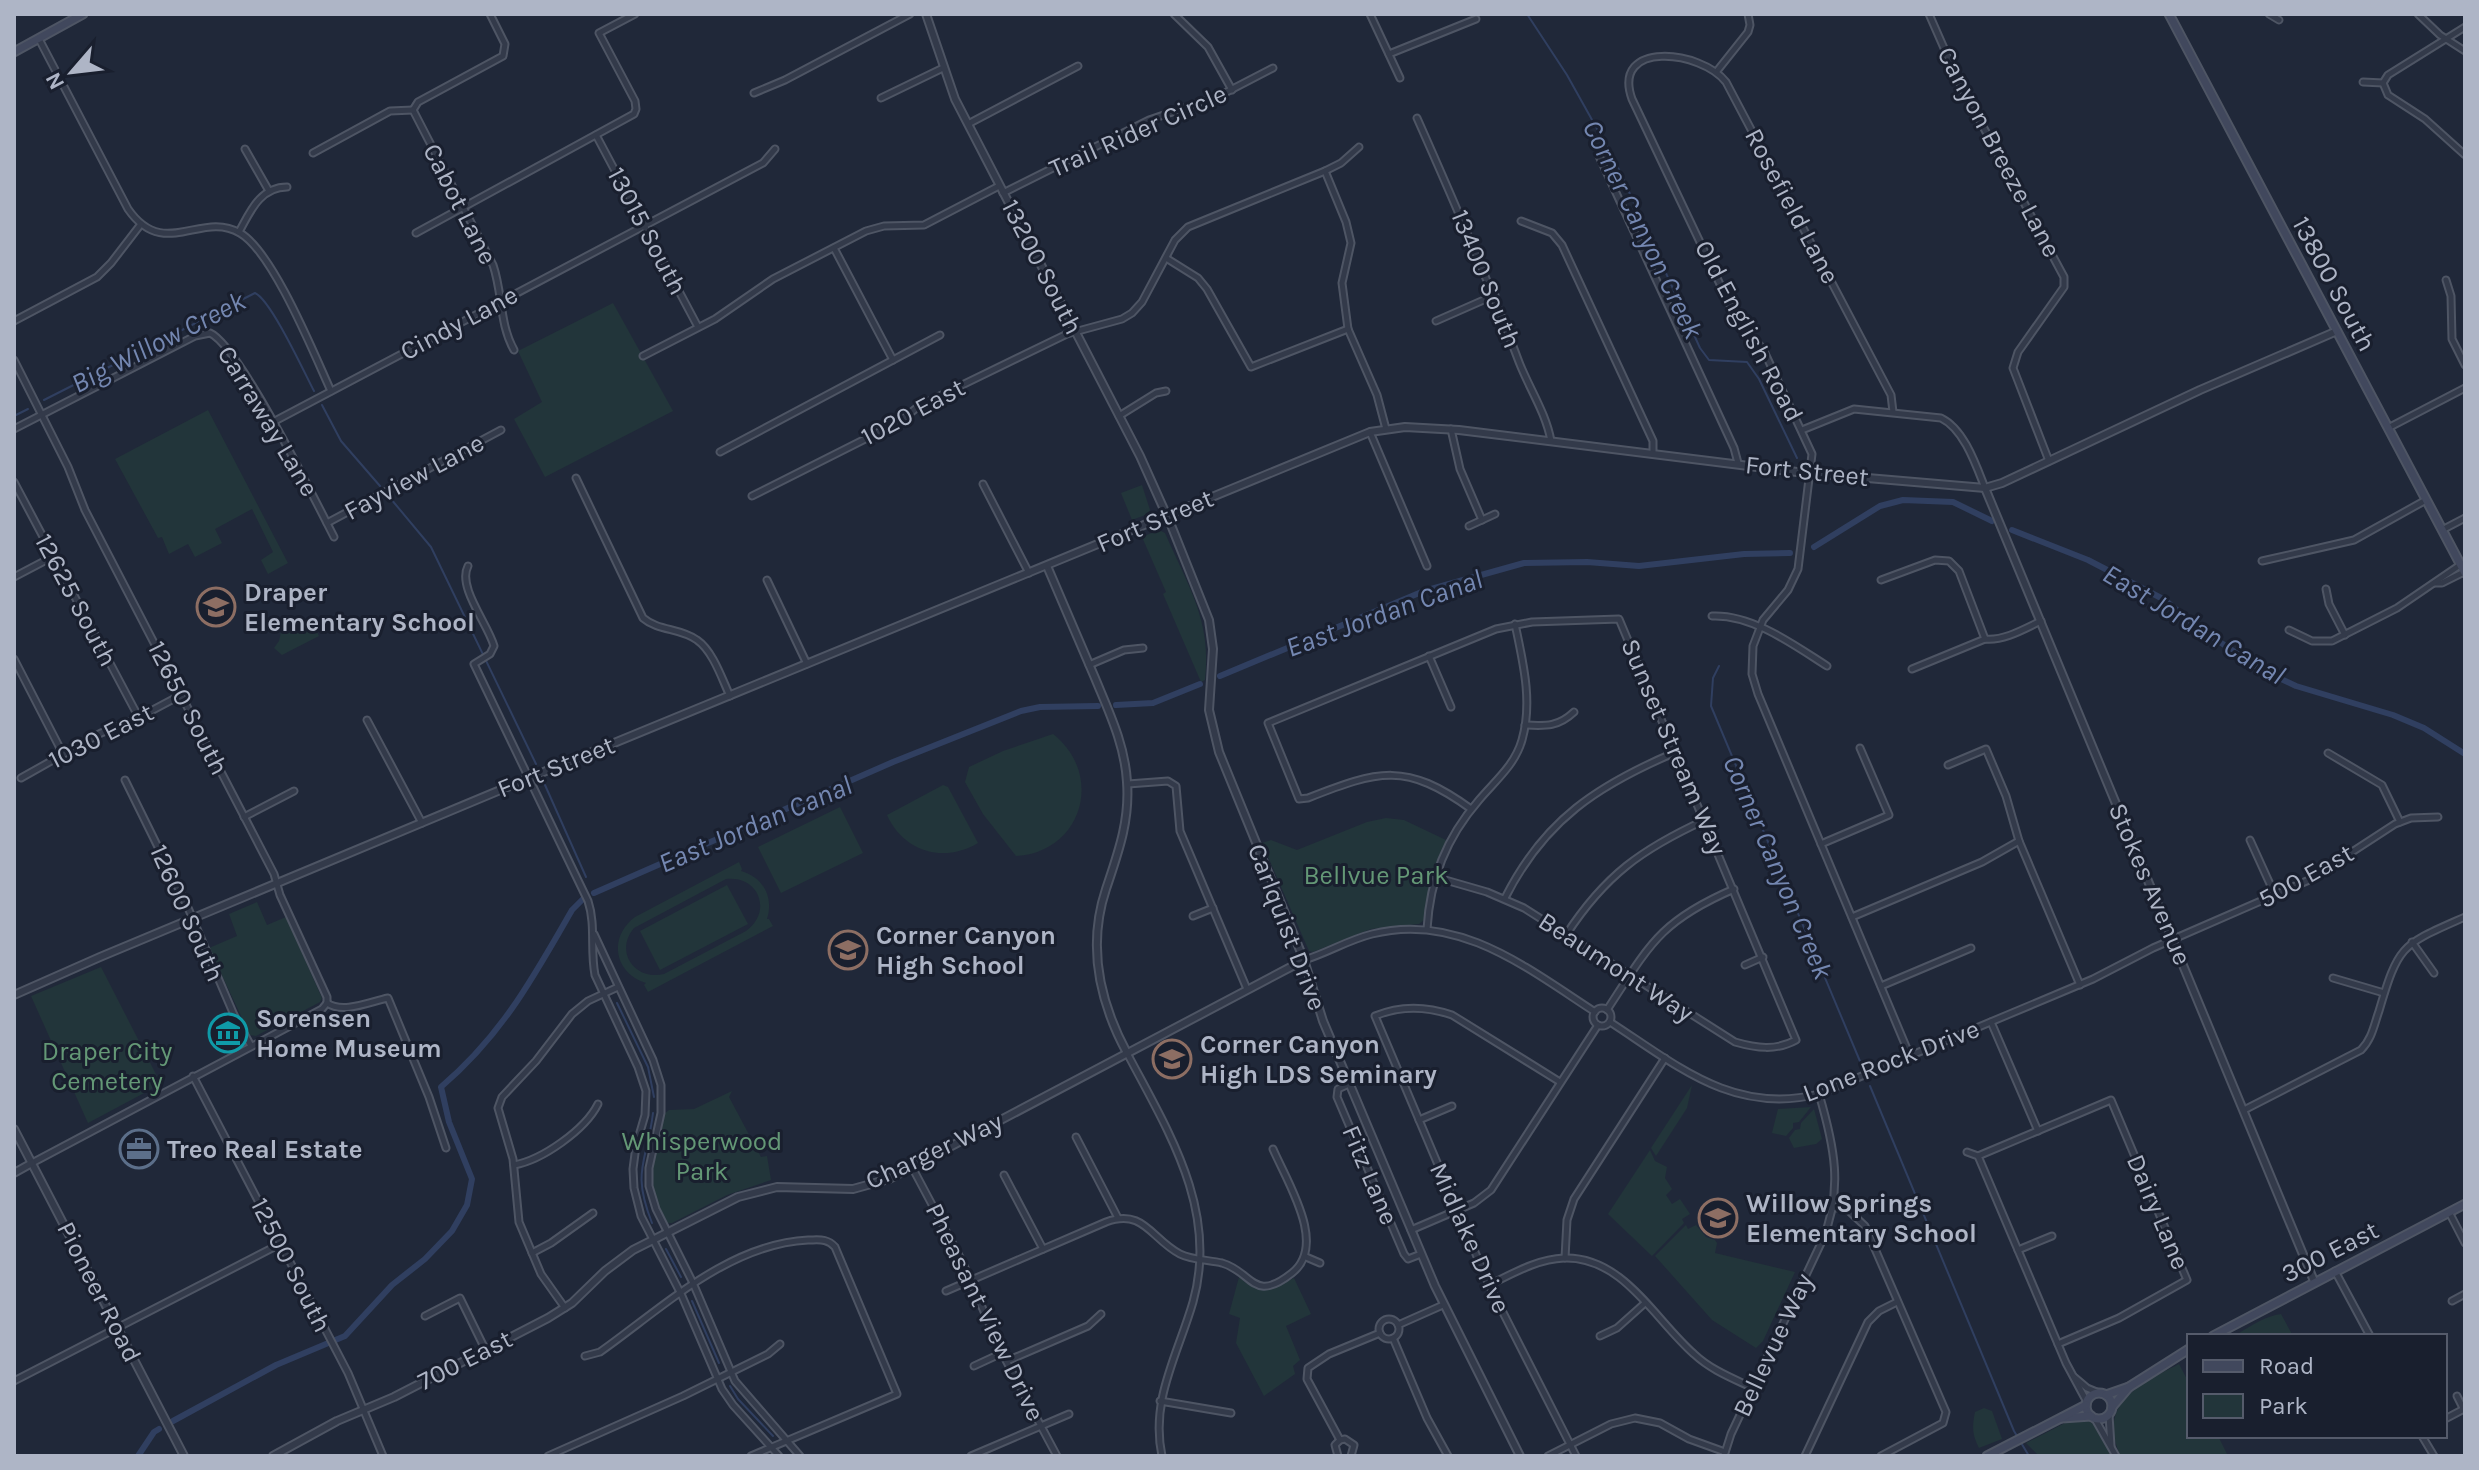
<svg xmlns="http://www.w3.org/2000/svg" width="2479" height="1470" viewBox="0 0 2479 1470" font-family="Karla,sans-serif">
  <rect width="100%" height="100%" fill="#202839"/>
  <!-- green -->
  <g fill="#22353a" fill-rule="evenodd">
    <polygon points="613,303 673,411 545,477 514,419 542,402 518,351"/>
    <polygon points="208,410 288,563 268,574 261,560 273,552 252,509 215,529 222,543 195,557 188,544 169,554 162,537 158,538 115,459"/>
    <polygon points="1142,485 1150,510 1148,514 1132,520 1121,493"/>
    <path d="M1159,530L1165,533C1188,586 1212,621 1205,680L1201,682L1163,594L1166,592L1142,537Z"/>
    <polygon points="284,618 316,630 319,636 282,655 274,648 279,641"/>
    <path d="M1053,734C1105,775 1082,852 1016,856L983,814L965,782L969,767L1003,751Z"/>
    <path d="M943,785L948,787L978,843C943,864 903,851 887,815Z"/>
    <polygon points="840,807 863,853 781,893 758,847"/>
    <polygon points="1386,818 1404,820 1446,840 1430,879 1424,920 1419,924 1371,929 1313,952 1309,951 1262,843 1271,840 1297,850 1367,822"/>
    <path d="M739,862L742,869L741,871C763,877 774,897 767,919H769L773,926L648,992L644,985L646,983C614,973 608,937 635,917ZM726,879C759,875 773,912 746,931L664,974C635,981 614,952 634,928Z"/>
    <polygon points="727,885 748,924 660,970 640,931"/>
    <polygon points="257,902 267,925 286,917 322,998 320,1002 256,1036 250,1035 209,948 237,936 229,914"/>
    <polygon points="101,967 161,1084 88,1123 31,996"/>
    <polygon points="1692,1085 1687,1108 1656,1156 1651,1148"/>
    <path d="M732,1091L729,1097L761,1157L767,1156L771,1180L727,1195L672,1223H666C638,1192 658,1148 664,1114L669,1110L694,1109Z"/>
    <polygon points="1811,1107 1799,1122 1793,1123 1793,1128 1786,1136 1772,1133 1778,1109"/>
    <polygon points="1814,1109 1822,1139 1816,1144 1794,1148 1789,1138 1795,1130 1800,1129 1801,1123"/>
    <polygon points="1650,1150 1655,1161 1667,1167 1665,1178 1672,1189 1666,1195 1672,1204 1680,1199 1690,1214 1682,1219 1684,1223 1652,1256 1608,1214"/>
    <polygon points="1686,1225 1688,1229 1696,1225 1706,1237 1715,1240 1717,1243 1715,1253 1795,1272 1763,1341 1756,1348 1712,1320 1655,1256"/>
    <path d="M1239,1277C1258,1295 1273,1289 1294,1278L1311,1314L1286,1326L1300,1360L1293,1366L1295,1374L1264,1396L1236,1343L1240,1318L1229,1314Z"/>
    <path d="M2281,1314L2293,1336H2239V1333C2252,1325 2266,1316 2281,1314Z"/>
    <path d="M2179,1364L2189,1383V1436H2218L2228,1456H2121C2096,1405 2139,1384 2179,1364Z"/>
    <path d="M1984,1408L1992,1411L2002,1439L1979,1448C1972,1435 1972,1426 1975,1412Z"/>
    <path d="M2081,1419C2100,1421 2103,1441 2111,1456H2039L2026,1443L2067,1422Z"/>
  </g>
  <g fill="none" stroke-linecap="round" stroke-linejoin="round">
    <!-- stream -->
    <g stroke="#303f60" stroke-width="2">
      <polyline points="1527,14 1567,75 1615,161 1700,348 1709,360 1747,362 1759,379 1797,458"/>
      <path d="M44,400L255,293C271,300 304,372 314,391"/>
      <polyline points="322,405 341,441 380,486"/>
      <polyline points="14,416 28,409"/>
      <polyline points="391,499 431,547 536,764"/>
      <polyline points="1719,666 1713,678 1711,706 1862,1066"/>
      <polyline points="545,785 586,877"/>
      <polyline points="617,1003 648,1067 654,1097"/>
      <polyline points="1870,1086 2014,1431 2029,1456"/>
      <path d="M652,1223C631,1170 647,1163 653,1113"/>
      <polyline points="666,1249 681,1277"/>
      <polyline points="692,1301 719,1363"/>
      <polyline points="730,1386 738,1399 773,1436"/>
      <polyline points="790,1455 791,1456"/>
    </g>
    <!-- canal -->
    <g stroke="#303f60" stroke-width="6">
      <polyline points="2012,530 2088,560 2165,600 2196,626 2260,669 2296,686 2393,715 2424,728 2465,754"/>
      <polyline points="1814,547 1880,506 1903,500 1953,502 1992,521"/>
      <polyline points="1220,676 1424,591 1524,563 1587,562 1639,566 1744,554 1790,553"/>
      <polyline points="1116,705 1153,703 1200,684"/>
      <polyline points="594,893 893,762 1021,711 1040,707 1098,706"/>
      <path d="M173,1421L276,1365L345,1336L392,1285L425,1259L452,1231L467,1205L472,1179L449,1122L441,1087C502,1035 533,978 572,910L583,899"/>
      <polyline points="138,1456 154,1432 159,1429"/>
    </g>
    <!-- minor casing -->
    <g stroke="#4e5564" stroke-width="9">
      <g id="minor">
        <polyline points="1174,14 1208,47 1232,90"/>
        <polyline points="1370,14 1400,78"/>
        <polyline points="1929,14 1958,80 2064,277 2064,287 2018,352 2013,368 2049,461"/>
        <polyline points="2269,14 2279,20"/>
        <polyline points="2418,14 2440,35 2465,51"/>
        <path d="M39,39L128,209C164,261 201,210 240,233C273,252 314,354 331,391"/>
        <polyline points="1389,54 1476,19"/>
        <polyline points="1717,71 1748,32 1750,25 1748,14"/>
        <polyline points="2363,82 2383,83 2388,75 2465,27"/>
        <polyline points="2383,83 2388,95 2425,119 2465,155"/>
        <polyline points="754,93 785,80 910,14"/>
        <polyline points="881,98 943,68"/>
        <path d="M413,110L493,265C503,294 499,323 514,350"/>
        <polyline points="413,110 418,102 503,56 505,44 490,14"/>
        <path d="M1417,118C1453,199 1488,279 1519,362C1529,388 1546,413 1551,441"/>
        <polyline points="968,124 1078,66"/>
        <polyline points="596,135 698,327"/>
        <polyline points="245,149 269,191"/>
        <polyline points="313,153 390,111 413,110"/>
        <polyline points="1599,156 1734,448 1738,463"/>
        <polyline points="1325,171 1346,222 1351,243 1342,283 1348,329 1377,395 1386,429"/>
        <polyline points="1003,193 1149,120 1219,96 1273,68"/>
        <polyline points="1521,221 1552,233 1562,245 1653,441 1653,453"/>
        <path d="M239,232C250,212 260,187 287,187"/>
        <polyline points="416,233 634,114 636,109 635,101 599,33 635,14"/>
        <polyline points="834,248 893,360"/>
        <polyline points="1166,258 1198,278 1207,289 1251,367 1348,329"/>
        <polyline points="2446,280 2451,296 2452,339 2465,365"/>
        <polyline points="14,321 97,277 111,263 141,224"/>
        <polyline points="1436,321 1495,295"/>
        <polyline points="643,356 715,319 773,279 866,231 884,226 924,225 999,186"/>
        <polyline points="14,360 68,467 85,510 274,874 280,895 327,997 327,1003"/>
        <path d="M1893,412L1891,395L1726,82C1701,50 1611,40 1632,99L1737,320L1763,349L1812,454L1798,569L1788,590L1763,620L1753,646L1752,674L1758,694L1910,1056"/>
        <polyline points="1119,416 1156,393 1166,391"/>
        <polyline points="273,422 763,163 775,149"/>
        <polyline points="2388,428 2465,388"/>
        <path d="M14,429L195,336L210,333C239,345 316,502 334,537"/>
        <polyline points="1451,429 1460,469 1482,520"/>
        <path d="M1802,430L1854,409L1941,418C1964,429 1976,465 1985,488"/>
        <polyline points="1370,432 1427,566"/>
        <polyline points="720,452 940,335"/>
        <path d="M576,478L643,618C658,631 681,628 697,640C713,651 722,679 730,696"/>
        <polyline points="14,482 139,718"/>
        <polyline points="983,484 1029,573"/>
        <polyline points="752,496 899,422 919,406 1067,334 1122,319 1132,313 1142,302 1175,240 1188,227 1325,171 1341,163 1359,147"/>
        <polyline points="327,523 501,430"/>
        <polyline points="1469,526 1495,514"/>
        <polyline points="2442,530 2465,518"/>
        <polyline points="2262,561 2354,540 2426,500"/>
        <path d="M468,566C457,587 488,624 494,646L490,654L474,664L588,901C596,925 590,950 595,975L638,1067L646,1091L645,1115L636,1146L633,1169L634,1188L641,1216L682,1296L722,1389L733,1405L779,1456"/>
        <polyline points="14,577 54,556"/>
        <polyline points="767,580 807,664"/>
        <polyline points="1881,580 1935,560 1949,561 1959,571 1985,639"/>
        <polyline points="2435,583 2442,583 2464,572"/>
        <polyline points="2326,589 2329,604 2345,635"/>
        <path d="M1712,616C1752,614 1794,645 1827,666"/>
        <polyline points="2289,630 2312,641 2332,641 2397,608 2460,565"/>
        <polyline points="1429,656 1451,707"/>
        <polyline points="14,659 63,754"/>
        <polyline points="1089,665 1124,650 1143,648"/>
        <path d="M1912,669L1985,639C2004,641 2024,629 2041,621"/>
        <polyline points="367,720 422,823"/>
        <path d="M1525,725C1546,726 1558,727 1574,712"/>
        <polyline points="2328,753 2382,785 2400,822"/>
        <polyline points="1948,765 1986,749 2006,796 2019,841 2080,985"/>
        <polyline points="21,778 101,733 134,720 181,695"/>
        <polyline points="125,780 189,910 234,1015 251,1046"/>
        <polyline points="1128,784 1168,781 1176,786 1180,831 1247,989"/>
        <polyline points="244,817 294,791"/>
        <polyline points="2250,840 2275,895"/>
        <polyline points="1821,844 1889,815 1860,748"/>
        <path d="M1435,877L1487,892L1524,908L1735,1042C1756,1048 1776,1051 1796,1040L1619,619L1532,622L1496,629L1268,723L1299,799L1308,798C1379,770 1406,762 1471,809"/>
        <path d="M1505,898C1544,820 1598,785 1676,752"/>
        <polyline points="1193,916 1213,908"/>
        <polyline points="1852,917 1982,862 2019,841"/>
        <path d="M1427,929C1430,879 1446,838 1479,800C1495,781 1515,765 1522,740C1533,702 1523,662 1515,624"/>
        <polyline points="594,934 653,1060 661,1085 661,1113 649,1168 649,1186 656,1209 693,1283 735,1381 800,1456"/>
        <path d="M1566,935C1605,875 1642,849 1705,820"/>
        <polyline points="2412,942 2434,973"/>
        <path d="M1304,960C1327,953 1348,940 1372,934C1458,912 1527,968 1595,1012"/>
        <polyline points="1745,965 1763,957"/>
        <polyline points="2333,978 2384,993"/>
        <polyline points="1881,986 1971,948"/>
        <path d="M327,1003C343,1014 369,1002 388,998L429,1097L446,1148"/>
        <circle cx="1602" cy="1017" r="9"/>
        <path d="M1607,1010C1650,944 1660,921 1734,889"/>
        <path d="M1610,1022C1678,1066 1733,1115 1819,1094L2093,979L2153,948L2309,880L2395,824L2411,818L2438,817"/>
        <polyline points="1991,1022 2038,1131"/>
        <path d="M1127,1053C1168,1131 1219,1210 1193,1302C1178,1354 1150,1400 1162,1456"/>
        <polyline points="193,1076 348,1373 383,1456"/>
        <path d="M1560,1082L1452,1015C1426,1006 1401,1005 1375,1016L1489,1285L1576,1456"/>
        <polyline points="1349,1084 1338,1089 1337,1097 1404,1254 1408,1259 1421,1254"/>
        <path d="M2244,1110L2361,1050C2372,1039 2374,1025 2379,1011C2399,943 2402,945 2465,917"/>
        <polyline points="1419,1120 1452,1106"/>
        <polyline points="1076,1137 1118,1218"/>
        <polyline points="1967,1152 1978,1156 2066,1363 2087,1402"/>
        <polyline points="1978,1156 2111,1100 2187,1280 2119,1318 2058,1344"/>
        <polyline points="32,1163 322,1009 327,1003"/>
        <path d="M514,1165C542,1160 585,1130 598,1104"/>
        <polyline points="912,1167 962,1261 1002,1353 1057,1456"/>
        <polyline points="1004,1175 1043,1249"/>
        <polyline points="1833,1207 1849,1211 1865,1226 1946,1412 1943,1423 1881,1456"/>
        <polyline points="2449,1212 2465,1243"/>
        <polyline points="1411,1230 1474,1203 1491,1190 1598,1025"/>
        <polyline points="2018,1250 2052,1236"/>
        <polyline points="532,1253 551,1243 593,1213"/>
        <polyline points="1306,1257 1320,1263"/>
        <polyline points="1565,1258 1567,1220 1574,1199 1665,1058"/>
        <polyline points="2335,1271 2370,1336"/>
        <path d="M1489,1285C1512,1274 1537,1259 1564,1258C1623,1256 1655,1320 1694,1354C1711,1370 1732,1378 1753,1388"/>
        <path d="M946,1291L1106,1222C1144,1208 1151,1239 1180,1254C1192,1260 1209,1260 1222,1263C1253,1272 1253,1304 1292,1273C1328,1245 1287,1182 1273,1149"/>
        <polyline points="2452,1301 2465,1294"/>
        <polyline points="565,1308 541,1274 519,1222 513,1159 498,1108 502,1097 536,1061 572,1014 588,1001 618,987"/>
        <polyline points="425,1316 460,1298 485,1349"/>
        <circle cx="1389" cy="1329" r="10"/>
        <polyline points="1398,1325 1443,1305"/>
        <polyline points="1600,1336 1617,1328 1645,1303"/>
        <polyline points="1393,1338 1427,1418 1448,1456"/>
        <path d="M585,1356L600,1352C661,1309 728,1244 808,1240C819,1240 827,1238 835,1247L897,1394L751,1456"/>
        <polyline points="1007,1361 1088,1326 1101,1314"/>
        <polyline points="974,1366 1002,1353"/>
        <polyline points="2074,1377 2087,1388 2099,1393"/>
        <polyline points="14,1381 280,1244"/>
        <polyline points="2457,1396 2464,1410"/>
        <polyline points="1160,1401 1231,1413"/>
        <polyline points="2109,1415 2111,1446"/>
        <polyline points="2095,1419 2116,1456"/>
        <polyline points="2445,1419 2464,1409"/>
        <polyline points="2422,1436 2434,1456"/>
        <polyline points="1340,1440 1307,1379 1308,1368 1329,1354 1380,1333"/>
        <polyline points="548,1456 683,1396 768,1354 780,1344"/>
        <polyline points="971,1456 1069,1414"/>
        <polyline points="1338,1456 1335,1445 1340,1440 1345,1439 1354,1445 1351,1456"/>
        <polyline points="1548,1456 1611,1424 1635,1418 1660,1423 1689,1439 1725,1452"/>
        <path d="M1724,1456L1731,1434L1822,1241C1844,1190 1834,1145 1819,1094"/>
        <polyline points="1805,1456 1868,1322 1879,1311 1897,1302"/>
      </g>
    </g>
    <!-- tertiary casing -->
    <g stroke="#4e5564" stroke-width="10">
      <g id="tertiary">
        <polyline points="926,14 955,99 1140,456 1171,525 1209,620 1213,649 1209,710 1219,752 1304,960 1323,1021 1435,1286 1520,1456"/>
        <polyline points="1985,488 2314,1281"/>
        <path d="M1047,566C1063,603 1079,641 1095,678C1109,712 1125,745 1127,782C1130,821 1118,853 1106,889C1087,946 1099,1001 1127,1053"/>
        <polyline points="14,995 100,957 529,778 1370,432 1405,427 1459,430 1797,472 1985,488 2002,483 2200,390 2337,331"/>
        <polyline points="14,1129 184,1456"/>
        <polyline points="14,1173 32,1163"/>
        <polyline points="273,1456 337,1421 394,1397 548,1318 572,1303 605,1271 633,1250 738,1197 777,1187 853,1189 889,1179 1304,960"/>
      </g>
    </g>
    <!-- secondary casing -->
    <g stroke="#4e5564" stroke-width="11">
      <g id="secondary">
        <polyline points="2169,14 2465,573"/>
        <polyline points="14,52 83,14"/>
        <polyline points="2213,1336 2465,1204"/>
        <circle cx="2099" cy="1406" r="13"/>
        <polyline points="2106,1395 2129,1387"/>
        <polyline points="2112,1407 2129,1387 2189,1349"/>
        <polyline points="2062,1418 2091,1416"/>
        <polyline points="1987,1456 2086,1405"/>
      </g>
    </g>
    <!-- minor -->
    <use href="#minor" stroke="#333a4a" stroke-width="5"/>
    <!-- tertiary -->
    <use href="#tertiary" stroke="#333a4a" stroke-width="6"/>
    <!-- secondary -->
    <use href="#secondary" stroke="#41485d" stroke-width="7"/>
  </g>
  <!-- icons -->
  <defs>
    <g id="school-ring" transform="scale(2)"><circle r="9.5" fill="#191f2e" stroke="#8d6e63" stroke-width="1.5"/><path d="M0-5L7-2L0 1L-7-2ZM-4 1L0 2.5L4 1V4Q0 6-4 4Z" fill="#8d6e63"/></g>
    <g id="museum-ring" transform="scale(2)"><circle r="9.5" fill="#191f2e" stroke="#0f9aa8" stroke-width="1.5"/><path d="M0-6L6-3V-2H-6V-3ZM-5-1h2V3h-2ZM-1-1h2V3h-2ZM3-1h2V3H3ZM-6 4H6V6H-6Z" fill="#0f9aa8"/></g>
    <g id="office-ring" transform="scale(2)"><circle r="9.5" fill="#191f2e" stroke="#5c6f8a" stroke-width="1.5"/><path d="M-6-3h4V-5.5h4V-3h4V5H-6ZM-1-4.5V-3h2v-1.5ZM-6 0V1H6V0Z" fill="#5c6f8a"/></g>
  </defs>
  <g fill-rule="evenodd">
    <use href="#school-ring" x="216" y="607"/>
    <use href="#school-ring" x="848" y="950"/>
    <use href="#museum-ring" x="228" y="1033"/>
    <use href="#school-ring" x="1172" y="1059"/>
    <use href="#office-ring" x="139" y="1149"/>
    <use href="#school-ring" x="1718" y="1218"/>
  </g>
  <g text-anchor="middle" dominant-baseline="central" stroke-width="6" stroke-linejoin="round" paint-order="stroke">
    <!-- street labels -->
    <g font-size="26" fill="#aeb5c6" stroke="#191f2e">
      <text transform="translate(1138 131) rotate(-24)">Trail Rider Circle</text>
      <text transform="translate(1999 152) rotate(62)">Canyon Breeze Lane</text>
      <text transform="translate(460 204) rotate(63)">Cabot Lane</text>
      <text transform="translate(1792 206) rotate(62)">Rosefield Lane</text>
      <text transform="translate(647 231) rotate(62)">13015 South</text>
      <text transform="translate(1042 267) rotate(63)">13200 South</text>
      <text transform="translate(1486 279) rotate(68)">13400 South</text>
      <text transform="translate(2334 284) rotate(62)">13800 South</text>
      <text transform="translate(459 323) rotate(-28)">Cindy Lane</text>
      <text transform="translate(1749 331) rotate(62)">Old English Road</text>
      <text transform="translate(913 412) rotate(-28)">1020 East</text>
      <text transform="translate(268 421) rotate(59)">Carraway Lane</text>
      <text transform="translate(1807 471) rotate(6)">Fort Street</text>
      <text transform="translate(414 477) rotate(-28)">Fayview Lane</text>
      <text transform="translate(1155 521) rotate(-23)">Fort Street</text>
      <text transform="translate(76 600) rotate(62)">12625 South</text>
      <text transform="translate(188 708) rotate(63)">12650 South</text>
      <text transform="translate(101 736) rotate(-27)">1030 East</text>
      <text transform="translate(1674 747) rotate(67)">Sunset Stream Way</text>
      <text transform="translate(556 767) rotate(-22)">Fort Street</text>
      <text transform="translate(2306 876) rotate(-29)">500 East</text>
      <text transform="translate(2150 884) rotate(67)">Stokes Avenue</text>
      <text transform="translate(187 913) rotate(66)">12600 South</text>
      <text transform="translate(1287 927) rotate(69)">Carlquist Drive</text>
      <text transform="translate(1616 967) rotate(33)">Beaumont Way</text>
      <text transform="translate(1891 1061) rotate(-21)">Lone Rock Drive</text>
      <text transform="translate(934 1151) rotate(-25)">Charger Way</text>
      <text transform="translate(1370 1175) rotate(67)">Fitz Lane</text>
      <text transform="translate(2158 1212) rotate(67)">Dairy Lane</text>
      <text transform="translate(1470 1238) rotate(66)">Midlake Drive</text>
      <text transform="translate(2330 1252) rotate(-27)">300 East</text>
      <text transform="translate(291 1265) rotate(63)">12500 South</text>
      <text transform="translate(99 1292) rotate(63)">Pioneer Road</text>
      <text transform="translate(985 1312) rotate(64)">Pheasant View Drive</text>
      <text transform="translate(1773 1345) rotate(-65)">Bellevue Way</text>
      <text transform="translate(465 1360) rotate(-27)">700 East</text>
    </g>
    <!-- poi labels -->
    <g font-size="26" font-weight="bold" fill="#aeb5c6" stroke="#191f2e" text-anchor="start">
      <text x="244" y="592">Draper<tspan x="244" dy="30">Elementary School</tspan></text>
      <text x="876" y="935">Corner Canyon<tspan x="876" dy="30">High School</tspan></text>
      <text x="256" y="1018">Sorensen<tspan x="256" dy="30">Home Museum</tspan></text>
      <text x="1200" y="1044">Corner Canyon<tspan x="1200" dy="30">High LDS Seminary</tspan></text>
      <text x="167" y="1149">Treo Real Estate</text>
      <text x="1746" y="1203">Willow Springs<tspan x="1746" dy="30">Elementary School</tspan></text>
    </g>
    <!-- park labels -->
    <g font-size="26" fill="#649876" stroke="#191f2e">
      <text x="1376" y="875">Bellvue Park</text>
      <text x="107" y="1051">Draper City<tspan x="107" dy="30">Cemetery</tspan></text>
      <text x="702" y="1141">Whisperwood<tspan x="702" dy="30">Park</tspan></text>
    </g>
    <!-- water labels -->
    <g font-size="28" font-style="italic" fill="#7487b1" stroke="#191f2e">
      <text transform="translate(1643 229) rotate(64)">Corner Canyon Creek</text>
      <text transform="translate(158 342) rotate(-27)">Big Willow Creek</text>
      <text transform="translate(1384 613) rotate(-20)">East Jordan Canal</text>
      <text transform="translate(2194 624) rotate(31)">East Jordan Canal</text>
      <text transform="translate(755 824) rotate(-23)">East Jordan Canal</text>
      <text transform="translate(1778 867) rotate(67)">Corner Canyon Creek</text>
    </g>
  </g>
  <!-- border -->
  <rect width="2479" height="1470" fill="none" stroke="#aeb5c6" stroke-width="32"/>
  <!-- legend -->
  <rect x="2187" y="1334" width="260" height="104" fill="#191f2e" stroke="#555b6b" stroke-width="2"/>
  <rect x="2203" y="1360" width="40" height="12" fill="#41485d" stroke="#555b6b" stroke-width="2"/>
  <text x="2259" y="1374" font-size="24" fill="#aeb5c6">Road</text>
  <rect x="2203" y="1394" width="40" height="24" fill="#22353a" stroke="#555b6b" stroke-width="2"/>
  <text x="2259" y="1414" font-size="24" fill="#aeb5c6">Park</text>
  <!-- north arrow -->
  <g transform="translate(72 72) rotate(242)" stroke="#191f2e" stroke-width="6" paint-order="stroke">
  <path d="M0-6L14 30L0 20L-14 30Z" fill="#aeb5c6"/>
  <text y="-12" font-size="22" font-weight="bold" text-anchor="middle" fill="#aeb5c6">N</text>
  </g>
</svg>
